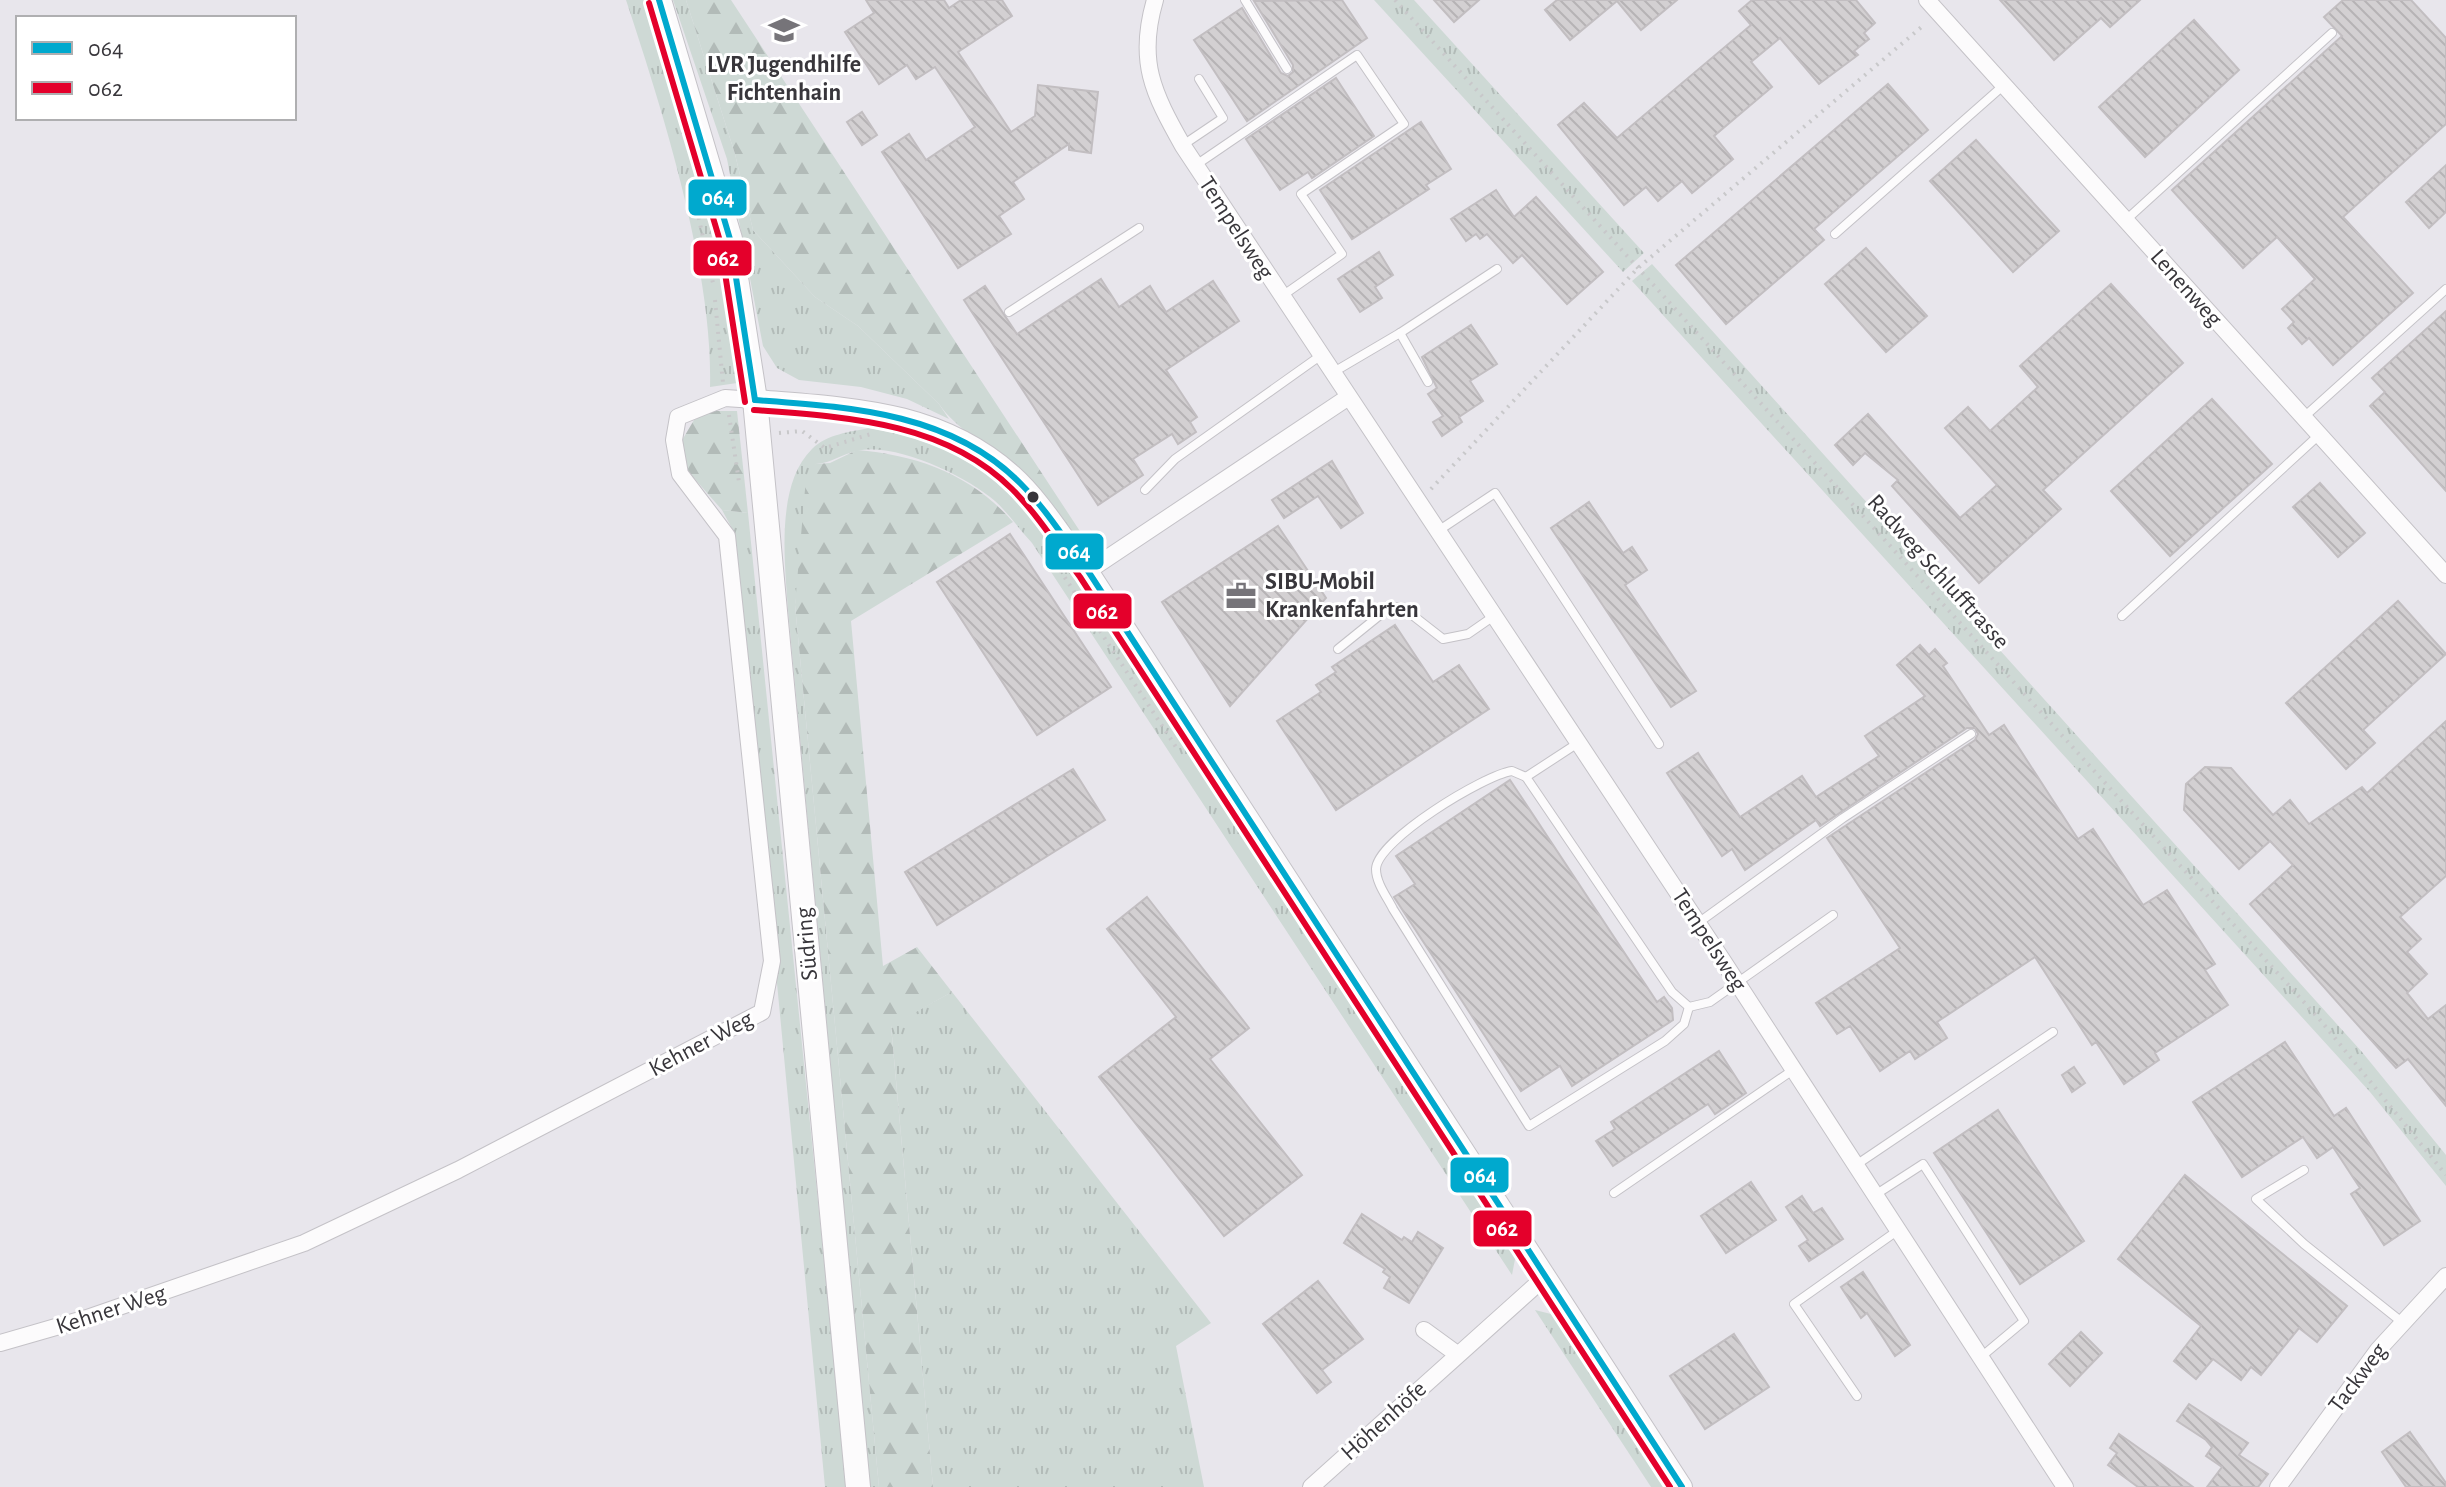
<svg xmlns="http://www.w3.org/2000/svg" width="2446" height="1487" viewBox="0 0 2446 1487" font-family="'Alegreya Sans',sans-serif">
  <defs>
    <pattern id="grass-tufts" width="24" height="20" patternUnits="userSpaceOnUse" patternTransform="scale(2)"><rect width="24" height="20" fill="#ced9d5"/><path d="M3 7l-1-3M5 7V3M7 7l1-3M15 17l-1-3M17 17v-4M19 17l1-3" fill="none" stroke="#b2bbb8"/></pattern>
    <pattern id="forest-firs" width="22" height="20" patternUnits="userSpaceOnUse" patternTransform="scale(2)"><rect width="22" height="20" fill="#ced9d5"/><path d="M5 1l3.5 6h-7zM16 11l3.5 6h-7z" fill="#b2bbb8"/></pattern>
    <pattern id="building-back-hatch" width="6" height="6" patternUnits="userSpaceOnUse" patternTransform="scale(2)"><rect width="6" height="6" fill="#d3d0d2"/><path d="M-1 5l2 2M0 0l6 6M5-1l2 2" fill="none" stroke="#b6b3b5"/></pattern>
  </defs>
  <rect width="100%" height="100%" fill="#e8e6ec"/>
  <!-- grass -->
  <g fill="url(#grass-tufts)">
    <path d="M626,0H647C691,125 719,252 737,383L710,387C713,270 663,112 626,0Z"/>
    <polygon points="673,0 686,0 735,154 753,230 815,297 858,326 939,404 949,419 907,399 861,387 799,380 777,368 763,346 727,159"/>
    <polygon points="1374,0 1414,0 1644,253 1623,272"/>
    <polygon points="1652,264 2362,1052 2446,1155 2446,1186 2370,1092 1632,281"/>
    <path d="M869,428C977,446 1014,493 1077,574L1516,1254L1512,1275L1032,543C1020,530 1008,513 995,501C966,476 896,442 857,451C841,454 832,463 816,464L795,605L879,1487H870L788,610C785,564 775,485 812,449C827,434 850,432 869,428Z"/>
    <polygon points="722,510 748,513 847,1487 825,1487 734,532"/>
    <polygon points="952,992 1211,1323 1176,1346 1204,1487 933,1487 891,1025"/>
    <polygon points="1535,1310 1555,1315 1668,1487 1651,1487"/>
  </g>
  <!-- forest -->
  <g fill="url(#forest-firs)">
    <path d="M686,0H731L1089,545L1079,541C1065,523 1051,502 1035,486C1008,457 959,434 939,404L858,326L815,297L753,230L735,154Z"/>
    <polygon points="710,411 737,411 748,513 722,510 686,469 681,442 694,420"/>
    <path d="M857,450C918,455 972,475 1013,522L851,621L883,966L917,947L952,992L891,1026L933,1487H879L795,605L806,478L816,464L830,463Z"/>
  </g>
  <!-- building -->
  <g fill="url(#building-back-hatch)" stroke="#c2bec1" stroke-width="2">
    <polygon points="866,0 944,0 949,8 961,0 1002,0 1012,16 958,52 1011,132 1035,116 1038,85 1098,92 1091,153 1069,150 1069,144 1013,182 1024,199 999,216 1011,234 958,268 882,152 909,134 926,160 975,127 935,67 916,79 907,65 879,84 845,32 874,13"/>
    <polygon points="1342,0 1367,38 1247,121 1194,40 1242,8 1281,73 1288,76 1293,72 1293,65 1254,1"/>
    <polygon points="1434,0 1479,0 1454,22"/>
    <polygon points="1557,0 1677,0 1641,30 1617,1 1570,40 1545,10"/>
    <polygon points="1752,0 1856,0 1875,23 1864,33 1869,39 1854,51 1858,55 1819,84 1780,38 1751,62 1772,87 1714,136 1733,159 1692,193 1682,181 1658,201 1646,187 1624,205 1558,125 1584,103 1617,138 1751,25 1739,11"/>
    <polygon points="2000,0 2140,0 2110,27 2101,18 2054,60"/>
    <polygon points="2343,0 2411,0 2446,38 2446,124 2343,217 2413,293 2333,365 2309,338 2302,344 2288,328 2294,322 2282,309 2315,279 2277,237 2243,268 2172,190 2342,36 2324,17"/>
    <polygon points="2194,20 2239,70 2145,157 2099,107"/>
    <polygon points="1336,78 1374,136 1312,178 1308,172 1280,190 1246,139"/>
    <polygon points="1888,84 1928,130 1814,229 1824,240 1726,324 1676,265"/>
    <polygon points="862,112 877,135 862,145 847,122"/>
    <polygon points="1421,122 1451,169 1426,185 1429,189 1352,239 1320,190"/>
    <polygon points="1976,140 2059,231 2013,272 1930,181"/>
    <polygon points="2446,165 2446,212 2429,228 2406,202"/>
    <polygon points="1496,190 1514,217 1536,197 1603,272 1567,304 1522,255 1513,263 1487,234 1480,239 1476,234 1466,241 1451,219"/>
    <polygon points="1866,248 1927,316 1886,352 1825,284"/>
    <polygon points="1379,252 1393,275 1375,287 1382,298 1360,312 1338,279"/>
    <polygon points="1101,279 1119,307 1150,286 1166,312 1213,281 1239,321 1166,370 1197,417 1190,422 1196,432 1178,444 1172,434 1133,459 1143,475 1098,505 964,300 985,286 1017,334"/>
    <polygon points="2111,284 2183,363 2043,490 2061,509 1979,583 1892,486 1898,480 1865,453 1853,465 1835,445 1868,414 1960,518 1997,485 1945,428 1968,407 1990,431 2038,387 2020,366"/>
    <polygon points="2446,311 2446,491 2370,406 2385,392 2372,378"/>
    <polygon points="1471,325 1497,364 1470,381 1483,401 1459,417 1462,422 1442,436 1433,422 1443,416 1428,394 1437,388 1422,357"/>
    <polygon points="2212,399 2272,464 2170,556 2111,491"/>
    <polygon points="1332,461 1363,513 1341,528 1318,496 1284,518 1272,500"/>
    <polygon points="2320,483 2365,533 2338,557 2293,507"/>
    <polygon points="1589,502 1623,553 1632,547 1647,570 1625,585 1696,691 1671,707 1551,528"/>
    <polygon points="1278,526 1326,598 1230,706 1162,602"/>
    <polygon points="1010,534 1111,687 1037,735 937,582"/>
    <polygon points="2398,601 2446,654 2363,730 2375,743 2346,769 2286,703"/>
    <polygon points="1395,625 1433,682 1459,665 1489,709 1336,810 1277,721 1321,692 1316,685 1336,672 1332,667"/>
    <polygon points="1920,645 1929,655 1935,649 1947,663 1943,666 1989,735 2004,725 2078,839 2093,829 2143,905 2167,890 2215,964 2205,970 2228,1005 2155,1053 2159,1060 2124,1084 2096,1042 2092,1045 2035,957 1937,1022 1947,1038 1915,1059 1910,1051 1880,1071 1850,1026 1837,1034 1816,1003 1900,948 1827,838 1975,740 1978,734 1975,728 1967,728 1820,826 1816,820 1745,870 1732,849 1722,856 1667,773 1698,753 1740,817 1802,776 1816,797 1879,756 1865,736 1925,696 1897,665"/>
    <polygon points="2446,721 2446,876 2400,917 2421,939 2407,952 2427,974 2407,993 2428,1019 2446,1005 2446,1106 2408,1059 2396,1068 2250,904 2293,865 2270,841 2239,869 2184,810 2186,784 2205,767 2231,768 2273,815 2290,800 2309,824 2362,787 2367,793"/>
    <polygon points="1073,769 1105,820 937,925 905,872"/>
    <polygon points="1510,780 1657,1002 1664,997 1672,1008 1673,1020 1572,1086 1560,1066 1521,1091 1394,897 1415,884 1396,856"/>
    <polygon points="1147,897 1249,1028 1210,1059 1302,1175 1224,1236 1099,1077 1176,1017 1107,929"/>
    <polygon points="2285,1042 2334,1116 2346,1108 2420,1221 2384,1245 2351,1194 2360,1188 2333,1147 2317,1158 2303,1137 2242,1177 2193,1102"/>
    <polygon points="1719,1051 1746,1093 1715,1114 1708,1104 1613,1166 1596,1141 1615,1129 1611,1122"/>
    <polygon points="2074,1067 2085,1083 2072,1092 2062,1075"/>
    <polygon points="1998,1110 2084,1241 2020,1284 1934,1153"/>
    <polygon points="2185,1175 2347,1306 2317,1342 2299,1328 2261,1375 2251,1367 2241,1380 2213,1359 2196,1379 2174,1361 2201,1326 2118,1259"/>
    <polygon points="1751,1182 1776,1220 1726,1253 1701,1216"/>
    <polygon points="1802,1196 1813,1213 1822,1208 1843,1239 1809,1261 1799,1246 1808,1240 1786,1207"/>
    <polygon points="1362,1214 1402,1240 1404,1237 1412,1242 1418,1232 1443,1248 1409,1303 1384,1288 1390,1277 1383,1272 1385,1269 1344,1243"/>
    <polygon points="1863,1272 1910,1345 1895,1356 1867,1313 1861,1318 1841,1287"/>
    <polygon points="1318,1281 1363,1339 1322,1370 1331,1382 1317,1393 1263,1324"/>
    <polygon points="2081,1332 2102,1353 2070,1386 2049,1364"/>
    <polygon points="1734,1334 1769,1387 1705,1429 1670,1376"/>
    <polygon points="2189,1404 2248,1443 2239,1455 2268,1474 2258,1487 2207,1487 2222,1467 2206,1456 2212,1447 2206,1440 2177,1421"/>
    <polygon points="2410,1432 2446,1483 2446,1487 2406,1487 2382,1452"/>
    <polygon points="2119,1434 2174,1473 2193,1487 2138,1487 2108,1465 2117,1453 2110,1448"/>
  </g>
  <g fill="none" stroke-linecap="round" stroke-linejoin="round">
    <!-- service casing -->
    <g stroke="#c4c2c7" stroke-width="10">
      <g id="service">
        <polyline points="1245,0 1287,69"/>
        <polyline points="1183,145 1223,118 1199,79"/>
        <polyline points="1196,165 1357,55 1404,124 1301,194 1342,254 1282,296"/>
        <polyline points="2126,220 2332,33"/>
        <polyline points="1835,234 2004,85"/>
        <polyline points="1009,312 1139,228"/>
        <polyline points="1400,333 1497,269"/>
        <polyline points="1332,373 1400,333 1428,382"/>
        <polyline points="2304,417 2446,289"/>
        <polyline points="1145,490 1175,459 1320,356"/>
        <polyline points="1438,531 1495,493 1659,744"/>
        <polyline points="2122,616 2319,435"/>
        <polyline points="1338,649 1390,607 1402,607 1443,639 1468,634 1494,616"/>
        <polyline points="1578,743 1526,777 1672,992 1689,1007 1710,1002 1833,915"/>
        <path d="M1526,777L1512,771C1484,775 1377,840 1376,869C1376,883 1387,897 1393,909L1529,1126L1665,1041L1684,1024L1689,1007"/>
        <polyline points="1698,923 1843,818 1971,734"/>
        <polyline points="1856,1165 2053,1032"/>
        <polyline points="2304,1170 2256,1199 2304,1244 2403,1323"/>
        <polyline points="1614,1193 1793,1070"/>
        <polyline points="1875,1195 1923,1164 2024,1321 1981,1357"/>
        <polyline points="1857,1396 1794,1304 1897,1231"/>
      </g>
    </g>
    <!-- minor casing -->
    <g stroke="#c4c2c7" stroke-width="18">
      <g id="minor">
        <path d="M1155,0C1137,61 1153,93 1183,146L1723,961L2065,1487"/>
        <polyline points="1927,0 2446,575"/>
        <polyline points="1088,571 1347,398"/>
        <polyline points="1424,1330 1457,1354"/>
        <polyline points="0,1343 87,1318 304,1243 458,1170 762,1012 772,961 727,536 680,474 674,440 678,417 725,398 755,400"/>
        <polyline points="1311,1487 1545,1277"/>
        <polyline points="2278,1487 2378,1350 2446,1276"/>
      </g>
    </g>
    <!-- tertiary casing -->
    <g stroke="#c4c2c7" stroke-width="22">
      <path id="tertiary" d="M755,400C849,408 938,409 1012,475C1041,501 1064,540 1088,571L1682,1487"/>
    </g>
    <!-- secondary casing -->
    <g stroke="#c4c2c7" stroke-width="26">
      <polyline id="secondary" points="659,0 730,239 755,400 858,1487"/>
    </g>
    <!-- path -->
    <g stroke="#c8c8ca" stroke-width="4" stroke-dasharray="2 6" stroke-linecap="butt">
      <polyline points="1395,0 2321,1021 2446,1175"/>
      <polyline points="697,210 713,283"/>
      <polyline points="715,300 723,383"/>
      <polyline points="729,415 739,482"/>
      <polyline points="779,433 802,431 825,448 871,434"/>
      <polyline points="1431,489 1638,268 1925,24"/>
      <polyline points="1056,564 1176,747"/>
    </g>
    <!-- service -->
    <use href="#service" stroke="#fcfbfc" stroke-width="8"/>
    <!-- minor -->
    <use href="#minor" stroke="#fcfbfc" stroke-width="16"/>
    <!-- tertiary -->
    <use href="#tertiary" stroke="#fcfbfc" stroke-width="20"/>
    <!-- secondary -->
    <use href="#secondary" stroke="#fcfbfc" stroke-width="24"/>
    <!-- bus-1 casing -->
    <g stroke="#fff" stroke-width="12">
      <g id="bus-1">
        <polyline points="659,0 730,239 755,400"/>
        <path d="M755,400C848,407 950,412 1020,483C1046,509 1066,541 1088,571L1682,1487"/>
      </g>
    </g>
    <!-- bus-2 casing -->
    <g stroke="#fff" stroke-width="12">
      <g id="bus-2">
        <polyline points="649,3 720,241 745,402"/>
        <path d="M754,410C845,417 944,421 1012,489C1038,515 1058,547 1080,577L1670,1487"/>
      </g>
    </g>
    <!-- bus-1 -->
    <use href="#bus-1" stroke="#00a9ce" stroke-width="6"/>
    <!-- bus-2 -->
    <use href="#bus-2" stroke="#e4002b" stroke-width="6"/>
  </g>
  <!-- icons -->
  <defs>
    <g id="school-bare" transform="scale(2.4)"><path d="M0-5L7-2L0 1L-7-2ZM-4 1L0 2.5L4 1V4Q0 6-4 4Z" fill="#767479" stroke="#fff" stroke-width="2.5" paint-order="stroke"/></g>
    <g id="office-bare" transform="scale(2.4)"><path d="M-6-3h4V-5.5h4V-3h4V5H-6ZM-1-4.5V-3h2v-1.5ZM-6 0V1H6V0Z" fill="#767479" stroke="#fff" stroke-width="2.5" paint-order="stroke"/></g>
  </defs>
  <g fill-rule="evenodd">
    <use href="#school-bare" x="784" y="30"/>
    <use href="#office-bare" x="1241" y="596"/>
  </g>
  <!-- markers -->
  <circle fill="#38363b" stroke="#fff" stroke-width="3" cx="1033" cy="497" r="7"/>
  <g text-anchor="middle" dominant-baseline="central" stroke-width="6" stroke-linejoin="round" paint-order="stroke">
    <!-- poi labels -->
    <g font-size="24" font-weight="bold" fill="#38363b" stroke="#fff">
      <text x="784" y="65">LVR Jugendhilfe<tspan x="784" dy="28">Fichtenhain</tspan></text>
      <text x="1265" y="582" text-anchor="start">SIBU-Mobil<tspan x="1265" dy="28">Krankenfahrten</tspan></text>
    </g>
    <!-- street labels -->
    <g font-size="24" fill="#38363b" stroke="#fff">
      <text transform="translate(1236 228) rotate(57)">Tempelsweg</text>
      <text transform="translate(2186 288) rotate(48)">Lenenweg</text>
      <text transform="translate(1938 572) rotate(48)">Radweg Schlufftrasse</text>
      <text transform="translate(1709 940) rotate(57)">Tempelsweg</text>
      <text transform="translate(807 944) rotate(-95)">Südring</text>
      <text transform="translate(701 1044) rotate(-28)">Kehner Weg</text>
      <text transform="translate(111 1310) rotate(-18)">Kehner Weg</text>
      <text transform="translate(2358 1378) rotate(-53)">Tackweg</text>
      <text transform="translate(1384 1421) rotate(-42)">Höhenhöfe</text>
    </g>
  </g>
  <g stroke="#fff" stroke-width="3">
    <rect x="687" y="178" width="61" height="39" rx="8" fill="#00a9ce"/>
    <rect x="692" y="239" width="61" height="38" rx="8" fill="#e4002b"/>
    <rect x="1044" y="532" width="61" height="39" rx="8" fill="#00a9ce"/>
    <rect x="1072" y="592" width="61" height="38" rx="8" fill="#e4002b"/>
    <rect x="1449" y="1156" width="61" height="38" rx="8" fill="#00a9ce"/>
    <rect x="1472" y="1209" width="61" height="39" rx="8" fill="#e4002b"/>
  </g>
  <g font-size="22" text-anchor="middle" font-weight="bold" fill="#fff">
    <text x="718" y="205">064</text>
    <text x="723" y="266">062</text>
    <text x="1074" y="559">064</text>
    <text x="1102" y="619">062</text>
    <text x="1480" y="1183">064</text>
    <text x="1502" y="1236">062</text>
  </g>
  <!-- legend -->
  <rect x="16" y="16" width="280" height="104" fill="#ffffff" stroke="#afafb1" stroke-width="2"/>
  <rect x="32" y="42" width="40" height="12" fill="#00a9ce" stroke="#afafb1" stroke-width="2"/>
  <text x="88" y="56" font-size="24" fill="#38363b">064</text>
  <rect x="32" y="82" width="40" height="12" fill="#e4002b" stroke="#afafb1" stroke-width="2"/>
  <text x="88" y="96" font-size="24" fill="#38363b">062</text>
</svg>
